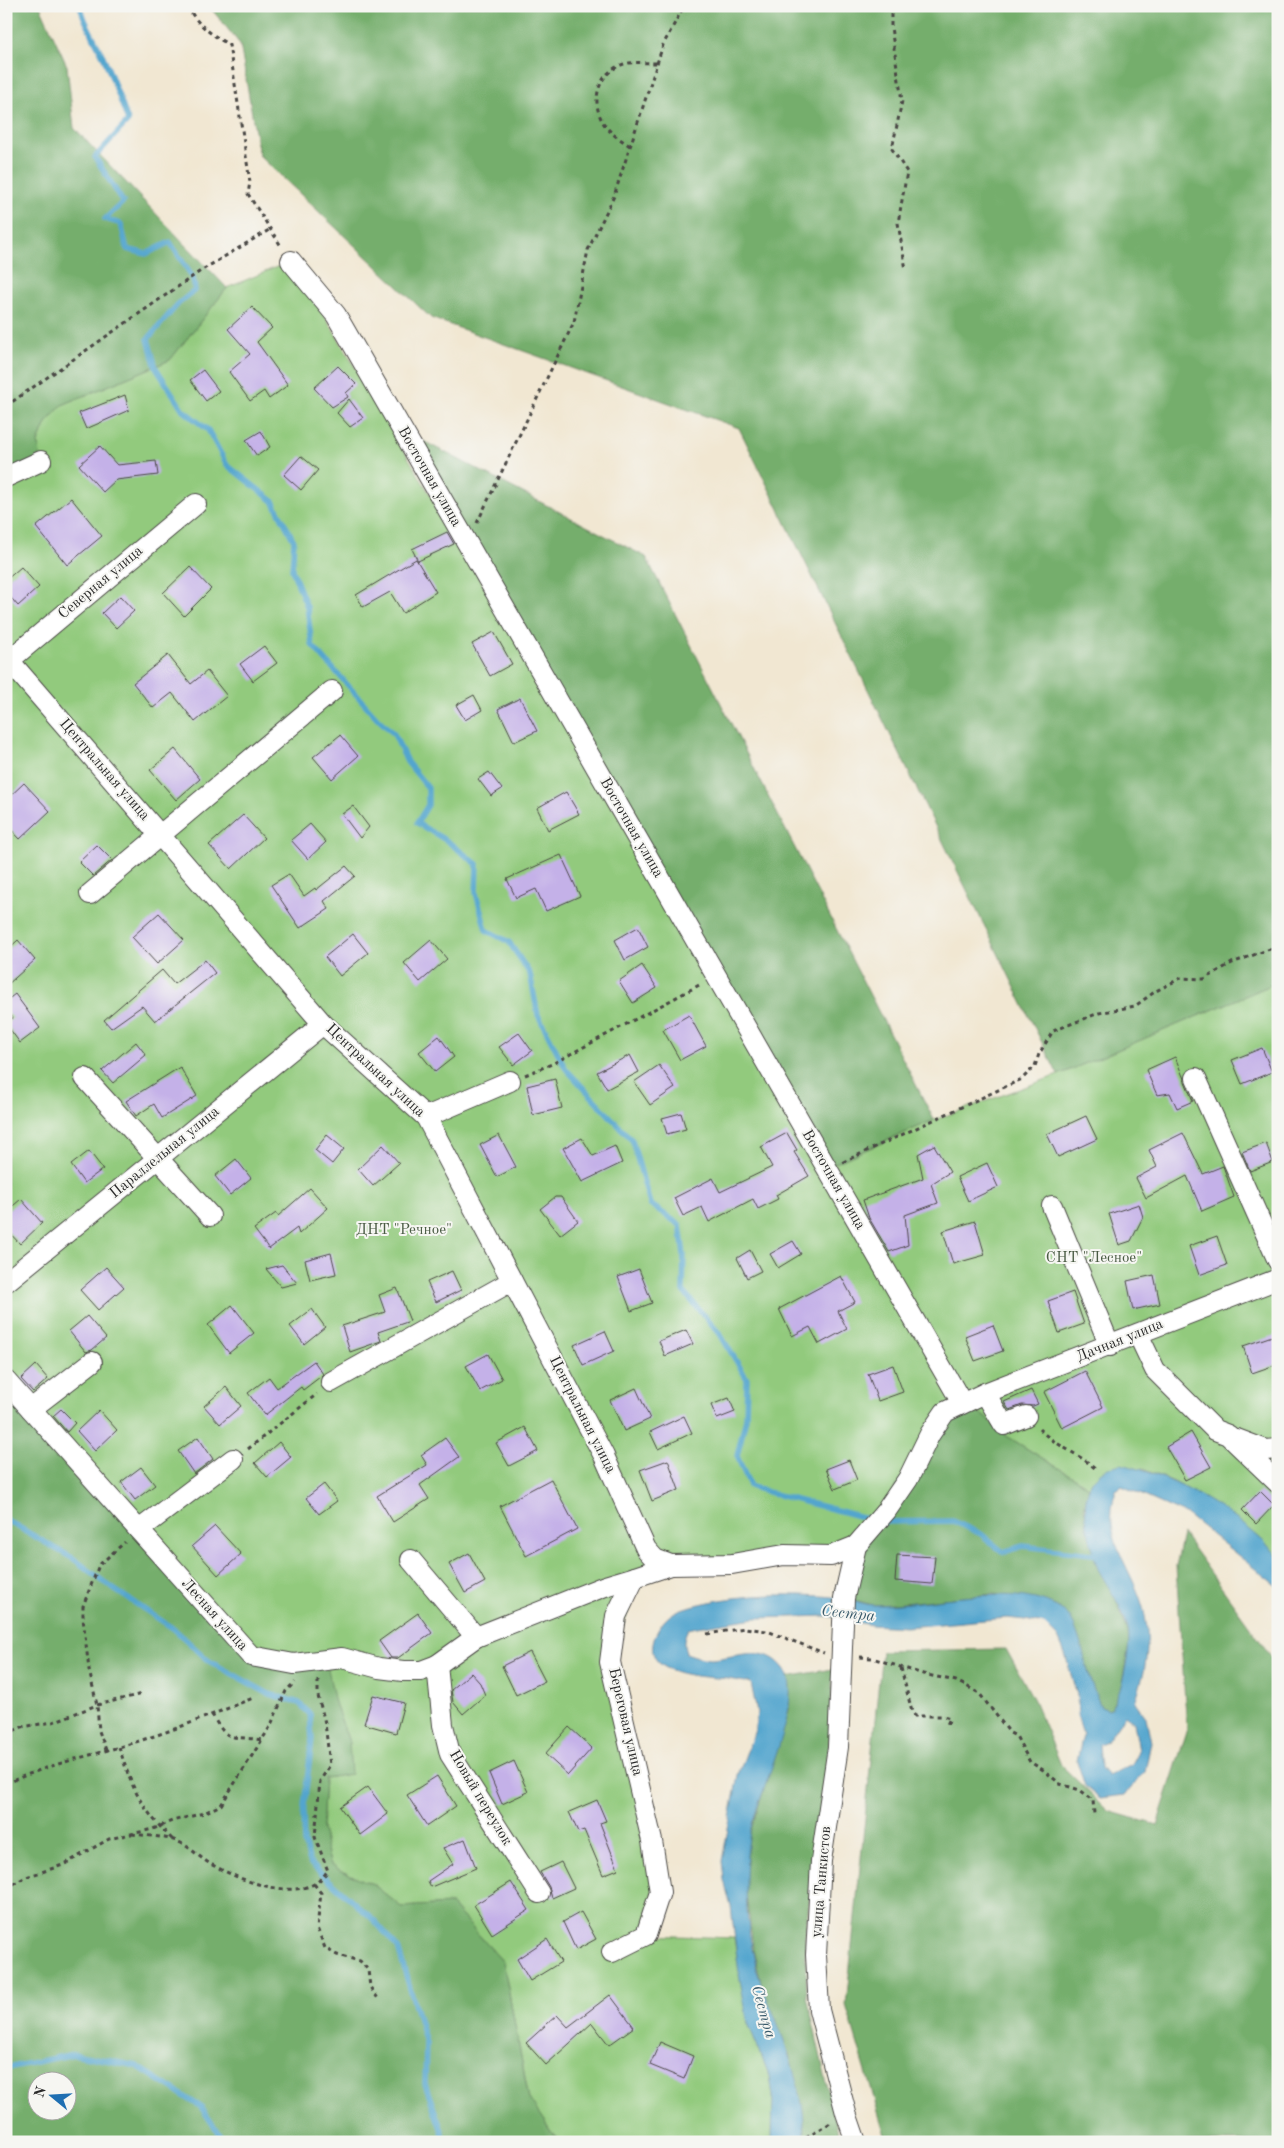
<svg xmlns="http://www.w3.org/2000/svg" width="1284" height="2148" viewBox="0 0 1284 2148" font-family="'Old Standard TT',serif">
  <rect width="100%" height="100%" fill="#f6f6f2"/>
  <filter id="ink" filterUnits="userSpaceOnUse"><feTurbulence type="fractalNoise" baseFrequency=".02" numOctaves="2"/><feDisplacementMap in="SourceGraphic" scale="10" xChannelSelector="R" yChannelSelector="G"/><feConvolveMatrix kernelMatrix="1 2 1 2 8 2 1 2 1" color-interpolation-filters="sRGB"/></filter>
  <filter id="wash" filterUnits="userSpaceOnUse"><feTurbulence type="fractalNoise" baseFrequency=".0096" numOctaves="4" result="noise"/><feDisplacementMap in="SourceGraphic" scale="20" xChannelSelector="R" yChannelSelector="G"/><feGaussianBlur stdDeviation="1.12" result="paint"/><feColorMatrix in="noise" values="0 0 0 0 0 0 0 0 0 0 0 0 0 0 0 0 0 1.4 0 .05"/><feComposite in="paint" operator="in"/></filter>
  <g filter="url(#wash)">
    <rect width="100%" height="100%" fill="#f1e7d2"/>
    <!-- green -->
    <polygon fill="#92ca7d" stroke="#5e7a54" points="295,265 826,1167 934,1120 1058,1075 1278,982 1278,1556 1241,1524 1203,1498 1174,1482 1143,1469 1095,1478 1089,1487 1005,1435 966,1401 860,1542 641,1575 610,1662 660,1892 647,1935 734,1938 748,2023 770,2077 773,2095 772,2142 562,2142 554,2136 529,2099 503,1962 451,1904 401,1907 373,1884 341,1871 330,1863 322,1829 325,1778 350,1774 349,1742 335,1703 251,1656 6,1381 6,477 38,442 46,423 62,405 170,360 227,288 279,266"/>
    <!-- forest -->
    <g fill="#75ae6c" stroke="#506c4c" fill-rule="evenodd">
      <polygon points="6,6 40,6 67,66 74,128 227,288 170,360 62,405 46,423 38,442 41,461 6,477"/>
      <polygon points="209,6 1278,6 1278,982 1058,1075 739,428 431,318 259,155 240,44"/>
      <polygon points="402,430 646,557 934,1120 826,1167"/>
      <path d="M6,1381L251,1656L326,1660L335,1703L349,1742L351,1774L325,1778L322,1829L330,1863L341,1871L373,1884L401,1907L451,1904L503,1962L529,2099L554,2136L562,2142H6ZM38,2080H68V2110H38Z"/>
      <polygon points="966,1401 1005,1435 1089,1487 1084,1508 1098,1568 1112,1589 1128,1631 1129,1645 1121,1688 1112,1706 1109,1710 1101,1707 1091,1683 1076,1631 1067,1614 1055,1606 1033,1599 993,1594 894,1604 873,1605 850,1599 860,1542 930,1434"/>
      <polygon points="1183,1534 1278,1666 1278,2142 887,2142 846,2005 882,1651 1006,1649 1034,1700 1061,1765 1108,1811 1157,1825 1187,1731 1176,1566"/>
      <polygon points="833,1669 829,1745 805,1935 807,1996 840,2142 806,2142 803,2111 789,2054 761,1982 754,1954 745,1886 749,1836 789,1710 789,1686 787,1677"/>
    </g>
    <!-- water -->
    <path fill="#53a5ce" stroke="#3f687c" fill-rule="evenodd" d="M1121,1464C1176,1477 1240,1514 1278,1556V1587L1187,1515L1122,1486L1116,1490C1099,1542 1136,1569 1145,1616C1151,1646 1145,1673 1135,1702L1146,1717L1151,1742L1145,1772L1125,1795L1100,1798L1085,1786L1077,1761L1083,1735L1078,1718L1077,1695L1065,1654L1058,1638L1044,1624L1025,1620L1007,1618L906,1627L871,1625L828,1616L755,1618L697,1627L688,1629C683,1638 683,1644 686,1653C695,1656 703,1659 712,1659C737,1657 764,1644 783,1667C809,1698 755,1799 749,1837C743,1884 746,1937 761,1983C770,2006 781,2029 788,2053C794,2072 801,2093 803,2112C804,2122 804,2132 806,2142H772L773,2095L770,2077L748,2023L739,1974L731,1907L724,1880L722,1861L738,1775L755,1730L757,1713L751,1683C743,1682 736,1680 728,1679C702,1676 635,1677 657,1632C664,1618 673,1611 688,1607C736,1594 792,1592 842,1598C853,1599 864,1605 875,1605C930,1606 1018,1578 1065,1612C1078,1622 1086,1666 1091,1682C1094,1691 1098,1699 1101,1707L1109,1710C1121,1699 1132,1646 1128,1630C1123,1607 1109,1589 1098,1569C1095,1562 1094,1554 1092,1547C1082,1512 1078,1473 1121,1464ZM1125,1715L1134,1723L1139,1751L1132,1764L1108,1776L1101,1768L1099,1744L1107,1741Z"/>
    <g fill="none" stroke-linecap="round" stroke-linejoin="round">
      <!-- stream -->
      <g stroke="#53a5ce" stroke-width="5.5">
        <path d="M80,6C85,24 95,39 103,56C112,77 120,99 128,121L95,157L123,202L105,219L121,224L127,249L146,254L170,242L193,278L195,290L178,304L148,339L156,368L183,410L208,430L227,465L273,501L294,541L292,570L307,607L312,645L378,719L394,734L407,762L428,788V805L417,823L447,841L477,864L476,893L486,930L509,942L530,974L538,1015L566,1069L632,1140L650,1204L680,1225L684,1255L683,1291L720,1334L747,1379L746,1418L737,1456L750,1486C791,1501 833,1507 874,1521"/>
        <polyline points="6,1520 74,1559 112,1588 174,1629 209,1661 269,1694 299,1703 310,1714 312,1739 303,1815 304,1843 311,1864 375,1921 398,1948 426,2043 425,2084 446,2142"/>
        <polyline points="883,1522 953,1521 981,1534 1003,1552 1023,1546 1100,1555"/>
        <polyline points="6,2071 12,2067 74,2054 137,2066 201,2107 225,2142"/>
      </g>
    </g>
    <g id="blocks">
      <!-- building -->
      <g fill="#c4b1e8">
        <polygon points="252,307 272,328 257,342 288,385 269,399 264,391 250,401 229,372 250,354 228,329"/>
        <polygon points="338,366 356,384 346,393 348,397 332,407 314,388"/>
        <polygon points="203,370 219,391 206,401 190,380"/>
        <polygon points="125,395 129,410 86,429 79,413"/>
        <polygon points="349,399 363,418 350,427 337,413"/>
        <polygon points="261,431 270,447 257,456 246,440"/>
        <polygon points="100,446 117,465 156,461 158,475 116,480 103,492 79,465"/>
        <polygon points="301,456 318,470 301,490 284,475"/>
        <polygon points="71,498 102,536 67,565 36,527"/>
        <polygon points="447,532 454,544 418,561 412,549"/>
        <polygon points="416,559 436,592 403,613 390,592 363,607 356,595"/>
        <polygon points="21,567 39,587 18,606 6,592 6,580"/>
        <polygon points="190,567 211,589 184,616 163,593"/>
        <polygon points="120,596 134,611 116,628 102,613"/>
        <polygon points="494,632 512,664 490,676 472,644"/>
        <polygon points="264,646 277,663 253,681 240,664"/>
        <polygon points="168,655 191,684 207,671 227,696 195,722 172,693 153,708 133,683"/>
        <polygon points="474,695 482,710 465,720 456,705"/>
        <polygon points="520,698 537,731 514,742 498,709"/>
        <polygon points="340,735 358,756 332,779 313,757"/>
        <polygon points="175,749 200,779 176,800 150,770"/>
        <polygon points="489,772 502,789 491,796 478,779"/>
        <polygon points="24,783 50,811 20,839 6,824 6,800"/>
        <polygon points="566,792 579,814 548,830 537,808"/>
        <polygon points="353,806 369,827 360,838 342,814"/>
        <polygon points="243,815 264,838 231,869 209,845"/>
        <polygon points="310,824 326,842 308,859 291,840"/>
        <polygon points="97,845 112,860 93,876 79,862"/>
        <polygon points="561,855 580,896 546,911 536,889 516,898 507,879"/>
        <polygon points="346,866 355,876 324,901 329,909 300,928 271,885 289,874 304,896 315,888 316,890"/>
        <polygon points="159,913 184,940 157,964 132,937"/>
        <polygon points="638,927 648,947 625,960 615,940"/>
        <polygon points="353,934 368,953 340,976 325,957"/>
        <polygon points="18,940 35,960 6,986 6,951"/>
        <polygon points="431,940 447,959 420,982 404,963"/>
        <polygon points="205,960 215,973 155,1021 142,1006 111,1028 104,1020 162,970 174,984"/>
        <polygon points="642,965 657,988 633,1003 619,981"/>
        <polygon points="15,994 40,1028 20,1043 6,1024 13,1018 6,1009 6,1001"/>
        <polygon points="689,1015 706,1046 680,1060 663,1030"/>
        <polygon points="519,1033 532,1051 513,1065 499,1047"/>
        <polygon points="439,1036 454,1057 435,1072 419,1052"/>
        <polygon points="136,1042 146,1055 113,1083 102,1071"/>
        <polygon points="1262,1048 1272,1072 1242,1084 1232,1060"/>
        <polygon points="630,1055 639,1072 607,1089 597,1072"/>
        <polygon points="1175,1057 1193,1101 1177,1108 1170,1093 1157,1095 1146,1070"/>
        <polygon points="659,1065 675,1088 650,1105 634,1082"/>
        <polygon points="180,1067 197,1096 162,1118 154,1104 136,1116 126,1101"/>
        <polygon points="555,1079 562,1108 533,1115 527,1086"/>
        <polygon points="681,1113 686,1129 667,1134 662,1118"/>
        <polygon points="1086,1116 1097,1139 1058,1157 1047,1134"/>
        <polygon points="787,1133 797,1150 794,1152 809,1176 776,1195 778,1199 758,1209 753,1199 709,1222 702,1207 683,1216 674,1198 713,1178 720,1192 772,1167 761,1147"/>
        <polygon points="1183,1133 1203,1174 1223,1166 1234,1197 1202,1211 1187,1176 1146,1198 1136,1178 1157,1167 1149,1150"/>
        <polygon points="327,1135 344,1149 332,1164 315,1150"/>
        <polygon points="499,1135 516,1167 497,1177 480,1145"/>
        <polygon points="582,1138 593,1156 615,1146 622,1163 582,1182 563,1148"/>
        <polygon points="1266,1143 1273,1162 1250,1171 1242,1152"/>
        <polygon points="383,1145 399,1163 373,1186 358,1169"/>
        <polygon points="934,1145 950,1172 931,1184 938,1203 905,1215 908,1245 889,1252 869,1218 863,1200 923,1178 918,1154"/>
        <polygon points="89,1151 103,1169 84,1183 71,1165"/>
        <polygon points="236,1159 251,1178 230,1195 215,1176"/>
        <polygon points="987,1163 998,1187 968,1201 957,1177"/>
        <polygon points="310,1188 328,1208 299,1234 297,1228 269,1249 254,1229 276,1213 278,1216"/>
        <polygon points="555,1197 561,1197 578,1221 560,1235 540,1209"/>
        <polygon points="21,1199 42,1223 20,1244 6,1229 6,1212"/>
        <polygon points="1139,1204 1143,1217 1131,1241 1119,1245 1109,1214"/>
        <polygon points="975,1221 985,1255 953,1264 943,1231"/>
        <polygon points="1217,1236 1227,1265 1199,1275 1189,1246"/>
        <polygon points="793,1241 801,1254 778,1268 770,1254"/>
        <polygon points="750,1250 761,1271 747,1278 737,1258"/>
        <polygon points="331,1253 336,1274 310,1280 305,1260"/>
        <polygon points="282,1265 297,1283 281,1287 266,1269"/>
        <polygon points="106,1267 124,1287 98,1310 80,1290"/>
        <polygon points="639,1269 652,1303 631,1311 618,1277"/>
        <polygon points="452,1271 461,1290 436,1302 427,1282"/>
        <polygon points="1154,1275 1160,1304 1133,1310 1127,1281"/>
        <polygon points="841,1276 855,1302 838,1311 847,1329 819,1344 810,1327 792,1336 779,1309"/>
        <polygon points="397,1288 410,1321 378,1332 381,1341 350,1352 342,1326 385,1312 379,1295"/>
        <polygon points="1073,1292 1084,1324 1059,1333 1048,1301"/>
        <polygon points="232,1305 254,1333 229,1353 208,1325"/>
        <polygon points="312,1309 325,1327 304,1344 290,1326"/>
        <polygon points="87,1316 106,1338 92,1350 86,1352 69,1331"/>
        <polygon points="993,1325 1003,1351 975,1361 965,1336"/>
        <polygon points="686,1330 693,1344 665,1356 659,1341"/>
        <polygon points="605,1331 614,1351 583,1365 574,1345"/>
        <polygon points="1278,1334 1278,1364 1252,1373 1243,1346"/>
        <polygon points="488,1354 502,1379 480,1391 466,1366"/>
        <polygon points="314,1361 323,1374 320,1377 303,1390 301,1387 265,1415 248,1393 269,1377 277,1388"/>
        <polygon points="36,1365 48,1379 33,1392 21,1379"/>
        <polygon points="893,1365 903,1392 878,1401 868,1374"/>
        <polygon points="1085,1371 1103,1407 1062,1428 1044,1392"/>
        <polygon points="226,1387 241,1406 220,1424 204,1406"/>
        <polygon points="636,1388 650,1419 624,1431 610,1400"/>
        <polygon points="1031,1390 1038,1404 1033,1406 1022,1405 1009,1410 1004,1402"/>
        <polygon points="729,1398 735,1412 717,1419 711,1405"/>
        <polygon points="61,1409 75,1423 67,1432 53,1416"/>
        <polygon points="99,1410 117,1430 95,1451 77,1431"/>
        <polygon points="684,1416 692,1433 658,1449 650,1432"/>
        <polygon points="525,1427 538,1451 509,1466 496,1443"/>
        <polygon points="1191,1432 1211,1467 1185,1480 1166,1447"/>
        <polygon points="198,1437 213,1459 194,1474 178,1451"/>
        <polygon points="445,1438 459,1457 420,1485 429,1499 393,1522 377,1496 427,1465 421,1455"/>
        <polygon points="279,1442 291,1457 267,1477 255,1463"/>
        <polygon points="668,1460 679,1490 652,1501 640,1470"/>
        <polygon points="849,1460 857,1480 835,1489 826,1469"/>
        <polygon points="141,1467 155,1485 135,1500 121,1482"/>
        <polygon points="551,1479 577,1529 526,1556 500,1506"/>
        <polygon points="324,1484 337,1501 319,1514 306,1498"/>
        <polygon points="1260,1491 1274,1505 1256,1524 1242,1510"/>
        <polygon points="215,1526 241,1554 218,1575 192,1546"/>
        <polygon points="469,1553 485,1582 465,1593 449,1564"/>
        <polygon points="897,1555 935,1557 932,1584 895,1581"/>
        <polygon points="418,1613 432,1633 398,1658 391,1658 379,1641"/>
        <polygon points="530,1652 545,1681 516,1695 502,1666"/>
        <polygon points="471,1673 480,1683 485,1695 463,1714 453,1702 451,1690"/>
        <polygon points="373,1695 404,1703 396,1733 364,1724"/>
        <polygon points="569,1727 592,1748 568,1775 545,1754"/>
        <polygon points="514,1761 528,1792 502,1804 489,1773"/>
        <polygon points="437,1776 456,1806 427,1826 407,1795"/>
        <polygon points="368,1787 388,1814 360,1835 340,1807"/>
        <polygon points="597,1800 606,1821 600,1823 618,1869 603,1875 584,1830 578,1832 569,1812"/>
        <polygon points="465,1839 476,1868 431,1887 428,1881 453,1864 443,1848"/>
        <polygon points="561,1862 574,1888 552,1898 549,1887 540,1872"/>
        <polygon points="511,1882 529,1910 492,1934 474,1905"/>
        <polygon points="581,1912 596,1939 576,1950 563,1922"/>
        <polygon points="547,1939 561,1962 530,1981 517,1959"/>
        <polygon points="610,1995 634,2027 609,2045 592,2023 546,2065 526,2043 557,2015 568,2027"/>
        <polygon points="660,2042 693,2056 684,2079 650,2065"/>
      </g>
    </g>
  </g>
  <g filter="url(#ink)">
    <use href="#blocks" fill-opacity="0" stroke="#494744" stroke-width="1"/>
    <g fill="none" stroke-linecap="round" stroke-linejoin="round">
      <!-- minor casing -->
      <g stroke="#494744" stroke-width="22">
        <g id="minor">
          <polyline points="291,261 336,315 962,1403"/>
          <polyline points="6,477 41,461"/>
          <polyline points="6,657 323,1024 426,1117 604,1456 646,1549 655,1559 671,1565"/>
          <polyline points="6,663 196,504"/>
          <polyline points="90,894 332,691"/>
          <polyline points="85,1078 210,1216"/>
          <polyline points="1196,1078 1278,1261"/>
          <polyline points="426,1117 510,1081"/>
          <polyline points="1052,1206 1110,1346"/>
          <polyline points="6,1282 323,1024"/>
          <polyline points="1138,1334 1155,1370 1215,1430 1228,1435 1278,1483"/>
          <polyline points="6,1381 251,1656 294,1664 342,1658 379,1668 403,1671 421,1671 437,1665 476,1637 605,1586 635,1577"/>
          <polyline points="331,1382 512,1281"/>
          <polyline points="985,1393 1004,1425 1026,1416"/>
          <polyline points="31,1409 92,1362"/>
          <polyline points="1237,1439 1266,1450 1278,1449"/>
          <polyline points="139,1530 233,1459"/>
          <polyline points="411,1560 476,1637"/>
          <polyline points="437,1665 443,1725 450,1754 539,1893"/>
          <polyline points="612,1952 646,1935 660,1892 652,1841 610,1662 616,1616 635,1577 671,1565 732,1564 784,1555 831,1556 856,1546"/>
          <polyline points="856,2142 846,2113 819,2010 816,1955 821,1861 838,1747 844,1598 856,1546 886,1511 908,1479 930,1434 945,1412 985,1393 1278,1279"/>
        </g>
      </g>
      <!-- path -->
      <g stroke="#494744" stroke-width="3" stroke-dasharray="4 4" stroke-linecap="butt">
        <path d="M188,6C196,25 213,35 229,45L250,182L248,194L281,246"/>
        <polyline points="891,6 891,27 902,101 892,149 907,172 898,223 906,270"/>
        <path d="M630,146C623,141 614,136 608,129C587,106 597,68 629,63C638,62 648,63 657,63"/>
        <polyline points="6,406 202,270 269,230"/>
        <polyline points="477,523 574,322 588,250 614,196 663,45 684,6"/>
        <polyline points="525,1075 552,1064 701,984"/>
        <polyline points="843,1162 1022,1079 1035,1066 1039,1054 1053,1031 1099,1013 1135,1006 1156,991 1181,978 1204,979 1232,963 1278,946"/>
        <path d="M1039,1429C1056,1446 1078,1453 1096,1469"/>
        <polyline points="248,1449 317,1394"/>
        <polyline points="707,1634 745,1628 767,1631 824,1653"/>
        <polyline points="860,1657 872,1658 923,1674 956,1681 968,1687 979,1693 1010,1733 1016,1736 1030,1762 1045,1771 1060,1784 1080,1790 1093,1800 1094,1814"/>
        <polyline points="901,1668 912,1712 915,1716 943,1716 950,1718 946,1727"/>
        <path d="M212,1714C227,1744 233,1735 262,1740"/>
        <polyline points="6,1734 22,1727 53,1722 97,1705 142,1694"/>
        <path d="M119,1747C133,1791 140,1807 173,1840"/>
        <polyline points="106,1750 99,1731 97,1705 89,1670 83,1618 83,1606 99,1565 125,1542"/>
        <path d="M6,1784C43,1766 81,1758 119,1747C165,1734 209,1716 253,1698"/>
        <path d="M132,1834C147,1836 167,1836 181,1843C191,1848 199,1857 209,1863C235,1878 285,1899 314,1884C320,1881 324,1875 328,1871L315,1837L320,1781L330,1765L325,1723L318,1696V1679"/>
        <polyline points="314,1884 321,1893 317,1928 325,1948 337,1955 360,1961 368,1970 370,1987 379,2000"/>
        <polyline points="6,1888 26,1877 63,1865 109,1839 153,1829 172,1821 204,1813 221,1805 270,1727 286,1691 295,1682"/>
        <polyline points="806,2138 832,2122"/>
      </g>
      <!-- minor -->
      <use href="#minor" stroke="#fff" stroke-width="20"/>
    </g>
  </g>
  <g text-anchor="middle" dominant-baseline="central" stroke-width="4" stroke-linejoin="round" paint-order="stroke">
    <!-- street labels -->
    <g font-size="15" fill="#2b2b2b" stroke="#f6f6f2">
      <text transform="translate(429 477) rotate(60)">Восточная улица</text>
      <text transform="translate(101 583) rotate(-40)">Северная улица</text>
      <text transform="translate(104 770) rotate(49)">Центральная улица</text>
      <text transform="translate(631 828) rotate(60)">Восточная улица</text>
      <text transform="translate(375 1071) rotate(43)">Центральная улица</text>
      <text transform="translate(165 1153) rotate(-39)">Параллельная улица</text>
      <text transform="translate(833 1180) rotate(60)">Восточная улица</text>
      <text transform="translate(1120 1341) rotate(-22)">Дачная улица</text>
      <text transform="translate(582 1415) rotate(63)">Центральная улица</text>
      <text transform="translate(214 1615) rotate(48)">Лесная улица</text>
      <text transform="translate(625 1722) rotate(77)">Береговая улица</text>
      <text transform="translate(480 1798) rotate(59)">Новый переулок</text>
      <text transform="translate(822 1882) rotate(-85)">улица Танкистов</text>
    </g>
    <!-- park labels -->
    <g font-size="15" fill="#4a5b44" stroke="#f6f6f2">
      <text x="404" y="1230">ДНТ "Речное"</text>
      <text x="1094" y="1258">СНТ "Лесное"</text>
    </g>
    <!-- water labels -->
    <g font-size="16" font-style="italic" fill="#3b5c6c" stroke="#f6f6f2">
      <text transform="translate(848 1614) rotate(6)">Сестра</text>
      <text transform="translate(763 2012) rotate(74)">Сестра</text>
    </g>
  </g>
  <!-- margin -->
  <rect width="1284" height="2148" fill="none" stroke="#f6f6f2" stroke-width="25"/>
  <!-- north arrow -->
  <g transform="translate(52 2096) rotate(288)"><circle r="24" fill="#f6f6f2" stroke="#a5a5a2"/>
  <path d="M0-4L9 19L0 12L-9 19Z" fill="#1f6fb2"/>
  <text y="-8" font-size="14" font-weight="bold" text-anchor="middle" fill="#2b2b2b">N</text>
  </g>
</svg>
